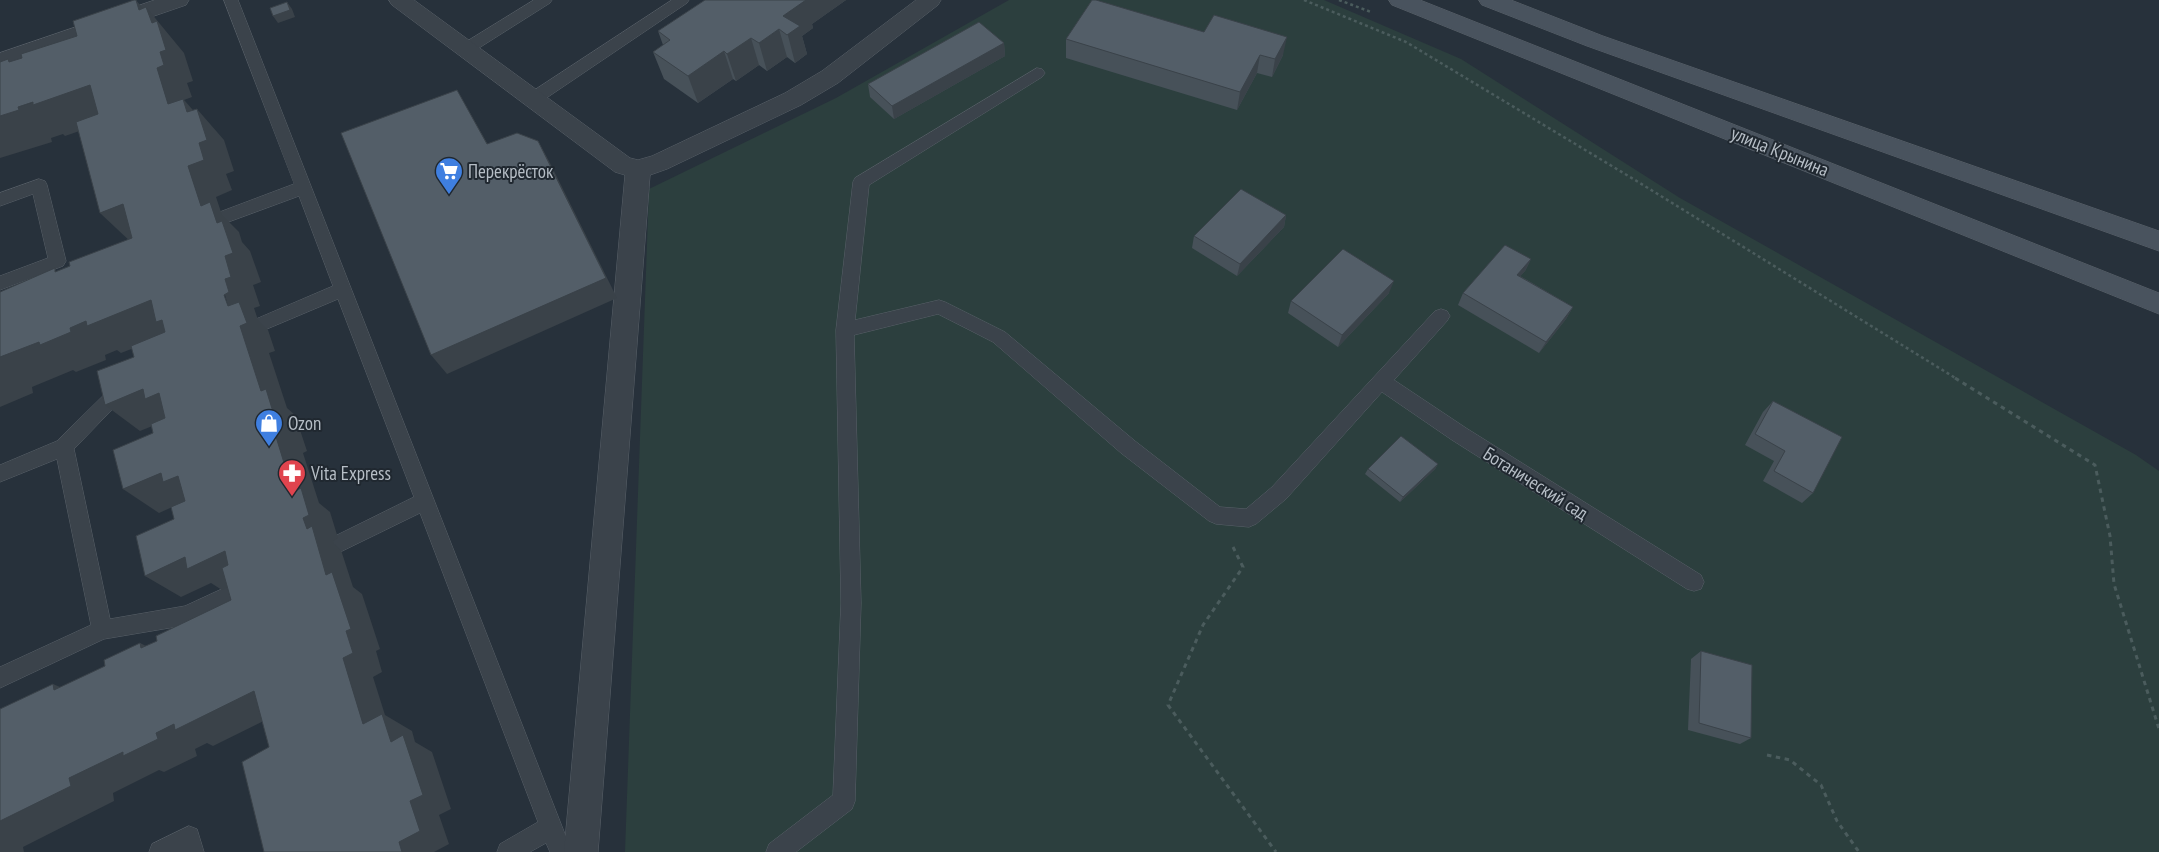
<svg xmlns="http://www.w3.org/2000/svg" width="2159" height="852" viewBox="0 0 2159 852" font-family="'PT Sans Narrow',sans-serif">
  <rect width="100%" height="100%" fill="#27313b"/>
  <!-- green -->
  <polygon fill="#2c3f3e" points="1009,0 1324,0 1461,59 1680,198 2136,455 2159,471 2159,852 625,852 649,189 836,98"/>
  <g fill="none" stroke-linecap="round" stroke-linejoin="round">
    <!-- lane casing -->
    <g stroke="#596169" stroke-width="1">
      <g id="lane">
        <polygon points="224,0 238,0 572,852 550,852 546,843 530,852 497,852 500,844 538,822 420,513 334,555 327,552 324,546 327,540 414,497 338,299 255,334 249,332 246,327 249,322 333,286 299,196 223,224 217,223 215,218 217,213 294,184"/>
        <polygon points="534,0 552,0 550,3 471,53 466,54 461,53 458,49 461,45"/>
        <polygon points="672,0 689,0 687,3 539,103 533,105 527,103 525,99 527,95"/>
        <polygon points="1037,68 1042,69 1045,73 1042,77 869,185 855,320 939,300 945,302 1005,332 1135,441 1220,507 1246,509 1272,487 1435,311 1441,309 1447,311 1450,316 1447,321 1394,380 1466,428 1701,575 1704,582 1701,589 1694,591 1687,589 1452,440 1382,392 1286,499 1256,524 1249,527 1216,524 1209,521 1121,453 993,342 938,314 854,335 861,603 855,801 852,809 796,852 766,852 769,844 833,795 841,603 836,330 853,182 855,178"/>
        <polygon points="39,179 45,181 47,185 66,261 63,266 0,290 0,276 48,258 33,194 0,206 0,193"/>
        <polygon points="123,379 129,382 132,387 129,392 74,449 110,619 185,606 252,575 259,577 262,584 259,591 187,625 104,639 0,688 0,667 91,625 57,459 0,482 0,465 57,441 117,382"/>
        <polygon points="189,826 197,829 204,852 149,852 152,844"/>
      </g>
    </g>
    <!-- street casing -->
    <g stroke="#596169" stroke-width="1">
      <g id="street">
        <polygon points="155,0 189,0 186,5 0,69 0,53"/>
        <polygon points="389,0 414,0 630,158 638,160 652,156 785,93 822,71 916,0 941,0 938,5 838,83 801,105 667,169 650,175 598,852 564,852 625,175 615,172 392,5"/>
      </g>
    </g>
    <!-- secondary casing -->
    <g stroke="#596169" stroke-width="1">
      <g id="secondary">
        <polygon points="1389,0 1420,0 2159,293 2159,314 1392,5"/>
        <polygon points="1479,0 1511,0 1603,36 2159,231 2159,251 1587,46 1482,5"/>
      </g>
    </g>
    <!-- path-far1 -->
    <g stroke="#4b5c5d" stroke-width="2.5" stroke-dasharray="3 3" stroke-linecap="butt">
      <polyline points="1304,0 1406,42 1635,180 1957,379"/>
      <polyline points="1339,0 1371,12"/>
    </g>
    <!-- path -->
    <g stroke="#4b5c5d" stroke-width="3" stroke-dasharray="4.5 4.5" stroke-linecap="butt">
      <polyline points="1955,378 2095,465 2110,536 2114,584 2159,729"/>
      <polyline points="1233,547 1243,567 1203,625 1168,705 1276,852"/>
      <polyline points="1767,755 1790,760 1821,785 1837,821 1859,852"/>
    </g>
    <!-- lane -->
    <use href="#lane" fill="#3b434b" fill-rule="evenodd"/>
    <!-- street -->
    <use href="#street" fill="#3b434b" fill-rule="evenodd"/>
    <!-- secondary -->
    <use href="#secondary" fill="#49535e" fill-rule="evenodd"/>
  </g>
  <!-- wall -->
  <g fill="#475159">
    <polygon points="705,0 846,0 812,24 813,28 802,36 807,54 795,63 787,57 767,71 759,65 736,81 733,79 698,103 664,79 653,52 663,45 658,31"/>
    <polygon points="1066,39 1283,55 1272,77 1257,73 1237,110 1066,58"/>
    <polygon points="1004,43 1005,56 894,119 870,97 868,84"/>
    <polygon points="1286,215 1284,227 1237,276 1192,248 1194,236"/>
    <polygon points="1531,259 1525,271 1520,276 1573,307 1566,319 1539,353 1458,305 1463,293"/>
    <polygon points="1389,293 1338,347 1288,313 1291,301"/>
    <polygon points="1773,401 1813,493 1802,503 1763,481 1774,461 1745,445 1763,412"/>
    <polygon points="1438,464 1435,469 1400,502 1365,474 1368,469"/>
    <polygon points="1701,651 1751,738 1740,744 1688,730 1691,659"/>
  </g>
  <!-- shaded-wall -->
  <g fill="#3a4249">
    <polygon points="136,0 149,16 146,7 184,53 193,81 187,83 192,97 184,100 185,101 199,117 197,109 224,140 234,171 226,174 232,190 216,197 222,215 239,232 242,242 250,251 261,282 253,285 260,306 254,308 258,320 268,330 275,351 269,353 287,408 295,415 307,451 303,453 319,503 330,512 338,538 333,541 334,544 341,550 353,587 362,594 380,649 376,651 382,672 373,677 385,715 412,731 415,742 432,752 451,809 439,815 449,844 434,852 402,852 399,842 391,742 363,724 343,658 326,575 307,529 293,492 261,391 228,306 201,206 168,104"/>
    <polygon points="803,0 846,0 812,24 813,28 802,36 807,54 795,63 783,16"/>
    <polygon points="287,2 292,9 295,17 278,23 273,16"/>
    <polygon points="779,29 787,57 767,71 759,43"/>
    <polygon points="1287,37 1283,55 1272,77 1275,59"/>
    <polygon points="751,38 759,65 736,81 727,54"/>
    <polygon points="1004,43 1005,56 894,119 892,106"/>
    <polygon points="724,51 733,79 698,103 688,76"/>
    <polygon points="1260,55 1257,73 1237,110 1240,92"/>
    <polygon points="90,85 120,117 65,136 63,134 51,138 52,142 0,158 0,116 18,107"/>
    <polygon points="457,90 470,113 500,166 487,144"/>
    <polygon points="538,141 550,163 617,298 447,374 431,355"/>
    <polygon points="123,204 154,234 132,243 100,213"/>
    <polygon points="1286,215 1284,227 1237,276 1240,264"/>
    <polygon points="1531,259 1525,271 1511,287 1517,275"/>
    <polygon points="1394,281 1389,293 1338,347 1342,335"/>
    <polygon points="151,300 170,334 121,353 117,350 105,355 106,360 76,372 73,370 32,387 33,393 0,407 0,357 86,321"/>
    <polygon points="1573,307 1566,319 1539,353 1546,342"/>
    <polygon points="143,389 159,393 170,419 140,431 105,405"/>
    <polygon points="1438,464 1435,469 1400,502 1403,497"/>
    <polygon points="161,473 178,476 188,500 159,513 123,489"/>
    <polygon points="225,551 258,574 222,590 211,583 181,597 145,576 185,557"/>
    <polygon points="140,643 178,662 141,648"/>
    <polygon points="53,684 95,702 54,690"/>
    <polygon points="254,691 288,709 213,746 207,743 195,749 197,756 164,772 159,770 113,793 114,801 23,847 24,852 0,852 0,821 69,778 156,733 174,724"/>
  </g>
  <!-- building -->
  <g fill="#535e68" stroke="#3a4249">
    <polygon points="134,0 136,0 139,10 146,7 152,23 157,21 166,50 160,52 164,65 157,68 168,104 183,99 187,112 197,109 207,140 199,143 204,160 188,166 201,206 210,202 217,223 222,221 233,253 225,256 231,277 225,279 229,292 224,295 228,306 239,302 247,323 240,326 261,391 266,389 277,425 273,427 293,492 301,488 309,515 303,518 307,529 312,526 326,575 332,572 351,629 346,631 353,653 343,658 363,724 382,714 391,742 403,735 423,795 410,801 420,831 399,842 402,852 264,852 242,762 269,747 254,691 175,730 174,724 156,733 158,739 123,756 123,752 69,778 71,786 0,821 0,709 53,684 54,690 105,666 104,660 140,643 141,648 157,641 156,636 231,600 222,568 228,565 225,551 187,569 185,557 145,576 136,536 174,519 171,507 185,501 178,476 163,482 161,473 123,489 113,450 153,433 151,424 165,418 159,393 145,399 143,389 105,405 97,371 134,357 131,346 165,332 162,320 156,322 151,300 87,326 86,321 70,328 71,332 40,345 39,342 0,357 0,292 55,268 55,272 70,266 69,262 132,238 123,204 100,213 76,122 98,114 90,85 33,105 33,102 18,107 19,110 0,116 0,62 8,59 9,62 22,58 21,54 77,36 73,21"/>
    <polygon points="705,0 806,0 783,16 800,26 787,35 779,29 759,43 751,38 727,54 724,51 688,76 653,52 670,40 658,31"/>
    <polygon points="1092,0 1096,0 1204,32 1214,15 1287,37 1275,59 1260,55 1240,92 1066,39"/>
    <polygon points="287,2 290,10 273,16 270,8"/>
    <polygon points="979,22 1004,43 892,106 868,84"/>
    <polygon points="457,90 487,144 517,133 538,141 606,278 431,355 341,133"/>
    <polygon points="1241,189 1286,215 1240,264 1194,236"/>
    <polygon points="1505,245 1531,259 1517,275 1573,307 1546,342 1463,293"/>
    <polygon points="1343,249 1394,281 1342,335 1291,301"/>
    <polygon points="1773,401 1842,437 1813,493 1774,471 1785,451 1755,434"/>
    <polygon points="1401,436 1438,464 1403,497 1368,469"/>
    <polygon points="1701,651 1752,665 1751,738 1699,723"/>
  </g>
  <!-- icons -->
  <defs>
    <g id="supermarket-pin" transform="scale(1.4375)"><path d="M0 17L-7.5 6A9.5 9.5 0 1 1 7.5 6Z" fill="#3f7fe0" stroke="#202830"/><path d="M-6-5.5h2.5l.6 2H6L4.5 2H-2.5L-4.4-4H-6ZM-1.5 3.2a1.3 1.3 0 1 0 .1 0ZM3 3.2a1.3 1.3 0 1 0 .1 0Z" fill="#fff"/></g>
    <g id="shop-pin" transform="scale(1.4375)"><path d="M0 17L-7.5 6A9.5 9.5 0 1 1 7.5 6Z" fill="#3f7fe0" stroke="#202830"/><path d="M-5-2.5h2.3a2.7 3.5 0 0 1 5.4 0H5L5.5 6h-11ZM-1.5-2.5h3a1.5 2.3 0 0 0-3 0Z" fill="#fff"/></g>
    <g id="pharmacy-pin" transform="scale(1.4375)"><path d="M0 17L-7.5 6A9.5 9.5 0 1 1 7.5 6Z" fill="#e0444e" stroke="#202830"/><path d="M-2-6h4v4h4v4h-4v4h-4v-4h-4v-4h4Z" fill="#fff"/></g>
  </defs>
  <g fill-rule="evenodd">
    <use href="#supermarket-pin" x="449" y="171"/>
    <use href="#shop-pin" x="269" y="423"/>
    <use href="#pharmacy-pin" x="292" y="473"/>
  </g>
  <g text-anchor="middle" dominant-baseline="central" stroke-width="4" stroke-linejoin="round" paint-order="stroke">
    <!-- street labels -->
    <g font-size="19" fill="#b6bec6" stroke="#202830">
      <text transform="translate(1780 151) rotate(22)">улица Крынина</text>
      <text transform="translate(1536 483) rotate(32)">Ботанический сад</text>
    </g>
    <!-- poi labels -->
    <g font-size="19" fill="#b6bec6" stroke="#202830" text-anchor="start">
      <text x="468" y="171">Перекрёсток</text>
      <text x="288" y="423">Ozon</text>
      <text x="311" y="473">Vita Express</text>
    </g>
  </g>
</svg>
